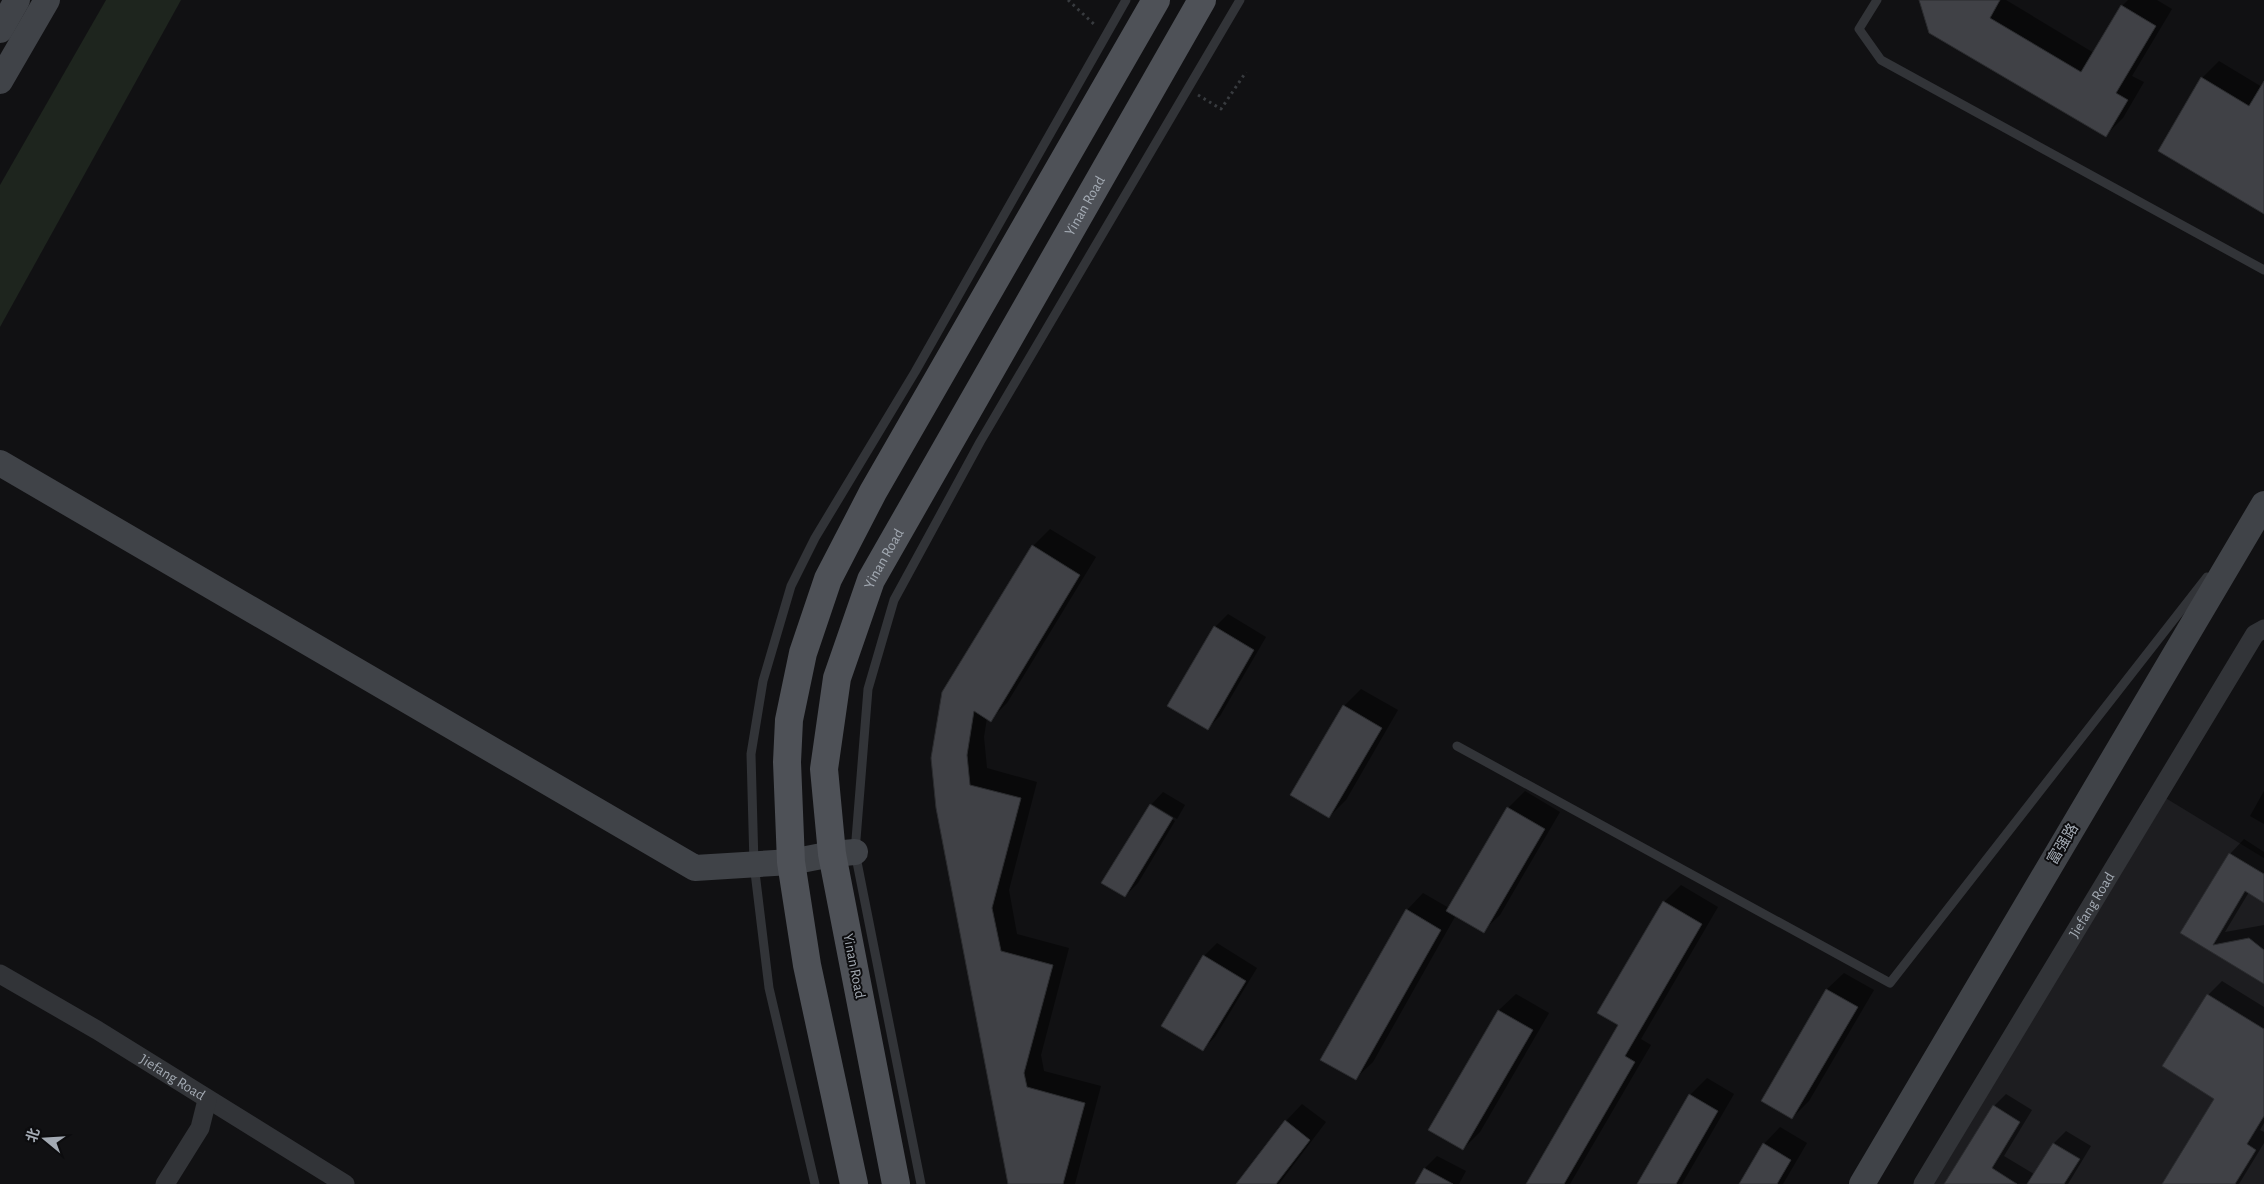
<svg xmlns="http://www.w3.org/2000/svg" width="2264" height="1184" viewBox="0 0 2264 1184" font-family="'Alegreya Sans','Noto Sans SC',sans-serif">
  <rect width="100%" height="100%" fill="#111113"/>
  <!-- built -->
  <polygon fill="#1d1d20" points="2159,794 2264,858 2264,1184 1920,1184"/>
  <!-- green -->
  <polygon fill="#1e251e" points="106,0 181,0 0,327 0,185"/>
  <!-- shadow -->
  <g fill="#0007">
    <polygon points="1920,0 2006,0 2094,53 2122,6 2128,0 2157,0 2172,9 2132,76 2144,82 2123,118 2106,135"/>
    <polygon points="2219,61 2262,87 2264,83 2264,208 2202,78"/>
    <polygon points="1050,529 1096,557 1007,703 990,720 987,718 984,737 987,768 1037,782 1009,890 1017,934 1069,948 1041,1055 1044,1071 1101,1086 1075,1184 1009,1184 937,808 1033,546"/>
    <polygon points="1228,614 1266,637 1220,716 1208,728 1215,627"/>
    <polygon points="1361,689 1398,710 1346,800 1329,817 1344,706"/>
    <polygon points="1525,791 1560,812 1500,915 1483,931 1456,915 1373,1062 1356,1078 1407,910 1423,893 1449,908 1508,808"/>
    <polygon points="2264,791 2264,824 2250,816"/>
    <polygon points="1163,792 1185,805 1177,819 1152,804 1152,807 1175,821 1138,883 1125,896 1151,805"/>
    <polygon points="2244,839 2264,852 2264,901 2249,892 2225,932 2264,925 2264,982 2182,933 2230,854"/>
    <polygon points="1681,885 1718,907 1641,1039 1651,1045 1570,1184 1527,1184 1620,1025 1599,1013 1664,902"/>
    <polygon points="1217,943 1257,968 1215,1037 1202,1050 1162,1025 1204,956"/>
    <polygon points="1844,973 1874,990 1809,1101 1792,1118 1762,1100 1827,989"/>
    <polygon points="2222,981 2264,1007 2264,1123 2260,1130 2264,1132 2264,1143 2239,1184 2163,1184 2216,1099 2208,995"/>
    <polygon points="1516,994 1549,1013 1480,1132 1463,1149 1430,1129 1499,1010"/>
    <polygon points="1707,1078 1734,1094 1682,1184 1639,1184 1690,1095"/>
    <polygon points="2006,1094 2032,1110 2004,1156 2034,1174 2054,1143 2066,1131 2091,1146 2068,1184 1946,1184 1994,1106"/>
    <polygon points="1302,1104 1326,1122 1279,1184 1238,1184 1286,1121"/>
    <polygon points="1780,1127 1807,1143 1783,1184 1741,1184 1764,1144"/>
    <polygon points="1437,1156 1466,1171 1459,1184 1416,1184 1425,1168"/>
  </g>
  <!-- building -->
  <g fill="#404146" stroke="#2b2c2f">
    <polygon points="1919,0 2000,0 1990,18 2081,72 2121,5 2156,26 2116,93 2128,100 2106,137 1929,33"/>
    <polygon points="2201,77 2249,106 2264,81 2264,214 2158,151"/>
    <polygon points="1032,545 1080,575 991,722 974,711 967,755 970,785 1021,798 992,908 1001,951 1053,965 1024,1073 1027,1087 1085,1103 1063,1184 1008,1184 936,808 931,758 942,692"/>
    <polygon points="1214,626 1254,650 1208,730 1167,706"/>
    <polygon points="1343,705 1382,728 1329,818 1290,795"/>
    <polygon points="1150,804 1173,818 1125,897 1101,883"/>
    <polygon points="1507,807 1545,829 1484,933 1446,911"/>
    <polygon points="2229,853 2264,874 2264,903 2245,891 2213,945 2249,938 2264,950 2264,984 2180,933"/>
    <polygon points="1663,901 1702,924 1625,1056 1635,1062 1564,1184 1526,1184 1618,1025 1597,1013"/>
    <polygon points="1406,909 1441,930 1356,1080 1320,1060"/>
    <polygon points="1203,955 1246,981 1203,1051 1161,1026"/>
    <polygon points="1826,989 1858,1007 1792,1119 1761,1101"/>
    <polygon points="2207,994 2264,1029 2264,1116 2247,1144 2256,1150 2235,1184 2162,1184 2214,1099 2162,1066"/>
    <polygon points="1498,1010 1533,1030 1463,1150 1428,1130"/>
    <polygon points="1689,1094 1718,1111 1676,1184 1637,1184"/>
    <polygon points="1993,1105 2020,1122 1992,1168 2017,1184 1944,1184"/>
    <polygon points="1285,1120 1310,1140 1276,1184 1236,1184"/>
    <polygon points="1763,1143 1791,1160 1777,1184 1739,1184"/>
    <polygon points="2053,1143 2080,1159 2064,1184 2027,1184"/>
    <polygon points="1424,1168 1453,1184 1415,1184"/>
  </g>
  <g fill="none" stroke-linecap="round" stroke-linejoin="round">
    <!-- path -->
    <g stroke="#383b3f" stroke-width="3" stroke-dasharray="2.5 4" stroke-linecap="butt">
      <polyline points="1068,0 1096,26"/>
      <polyline points="1198,95 1221,109 1246,72"/>
    </g>
    <!-- lane -->
    <g stroke="#323438" stroke-width="9">
      <polyline points="1877,0 1859,29 1881,60 2264,270"/>
      <polyline points="1457,746 1890,983 2207,577"/>
      <polyline points="815,1184 769,988 754,864 751,754 763,681 791,586 815,538 915,372 1126,0"/>
      <polyline points="921,1184 855,852 868,689 894,600 980,442 1240,0"/>
    </g>
    <!-- street -->
    <g stroke="#323438" stroke-width="19">
      <path id="s1" d="M0,974L97,1030L345,1184"/>
      <polyline points="165,1184 200,1128 207,1100"/>
      <path id="s2" d="M1923,1184L2255,634L2264,629"/>
    </g>
    <!-- secondary -->
    <g stroke="#404348" stroke-width="26">
      <polyline points="0,30 17,0"/>
      <polyline points="0,81 47,0"/>
      <polyline points="0,463 695,868 791,862 832,854 855,852"/>
      <polyline points="1862,1184 2264,504"/>
    </g>
    <!-- primary -->
    <g stroke="#4e5157" stroke-width="28">
      <polyline points="854,1184 807,965 791,862 787,762 789,720 803,653 828,579 873,492 1156,0"/>
      <path id="s3" d="M896,1184L832,854L824,769L837,678L871,580L1202,0"/>
    </g>
  </g>
  <g text-anchor="middle" dominant-baseline="central" stroke-width="4" stroke-linejoin="round" paint-order="stroke">
    <!-- street labels -->
    <g font-size="15" fill="#a3aab3" stroke="#0c0c0e">
      <text stroke="none"><textPath href="#s3" startOffset="1048">Yinan Road</textPath></text>
      <text stroke="none"><textPath href="#s3" startOffset="642">Yinan Road</textPath></text>
      <text transform="translate(2063 844) rotate(-59)">富强路</text>
      <text stroke="none"><textPath href="#s2" startOffset="326">Jiefang Road</textPath></text>
      <text transform="translate(854 966) rotate(79)">Yinan Road</text>
      <text stroke="none"><textPath href="#s1" startOffset="201">Jiefang Road</textPath></text>
    </g>
  </g>
  <!-- north arrow -->
  <g transform="translate(45 1139) rotate(288)" stroke="#0c0c0e" stroke-width="4" paint-order="stroke">
  <path d="M0-4L9 19L0 12L-9 19Z" fill="#a3aab3"/>
  <text y="-8" font-size="14" font-weight="bold" text-anchor="middle" fill="#a3aab3">北</text>
  </g>
</svg>
